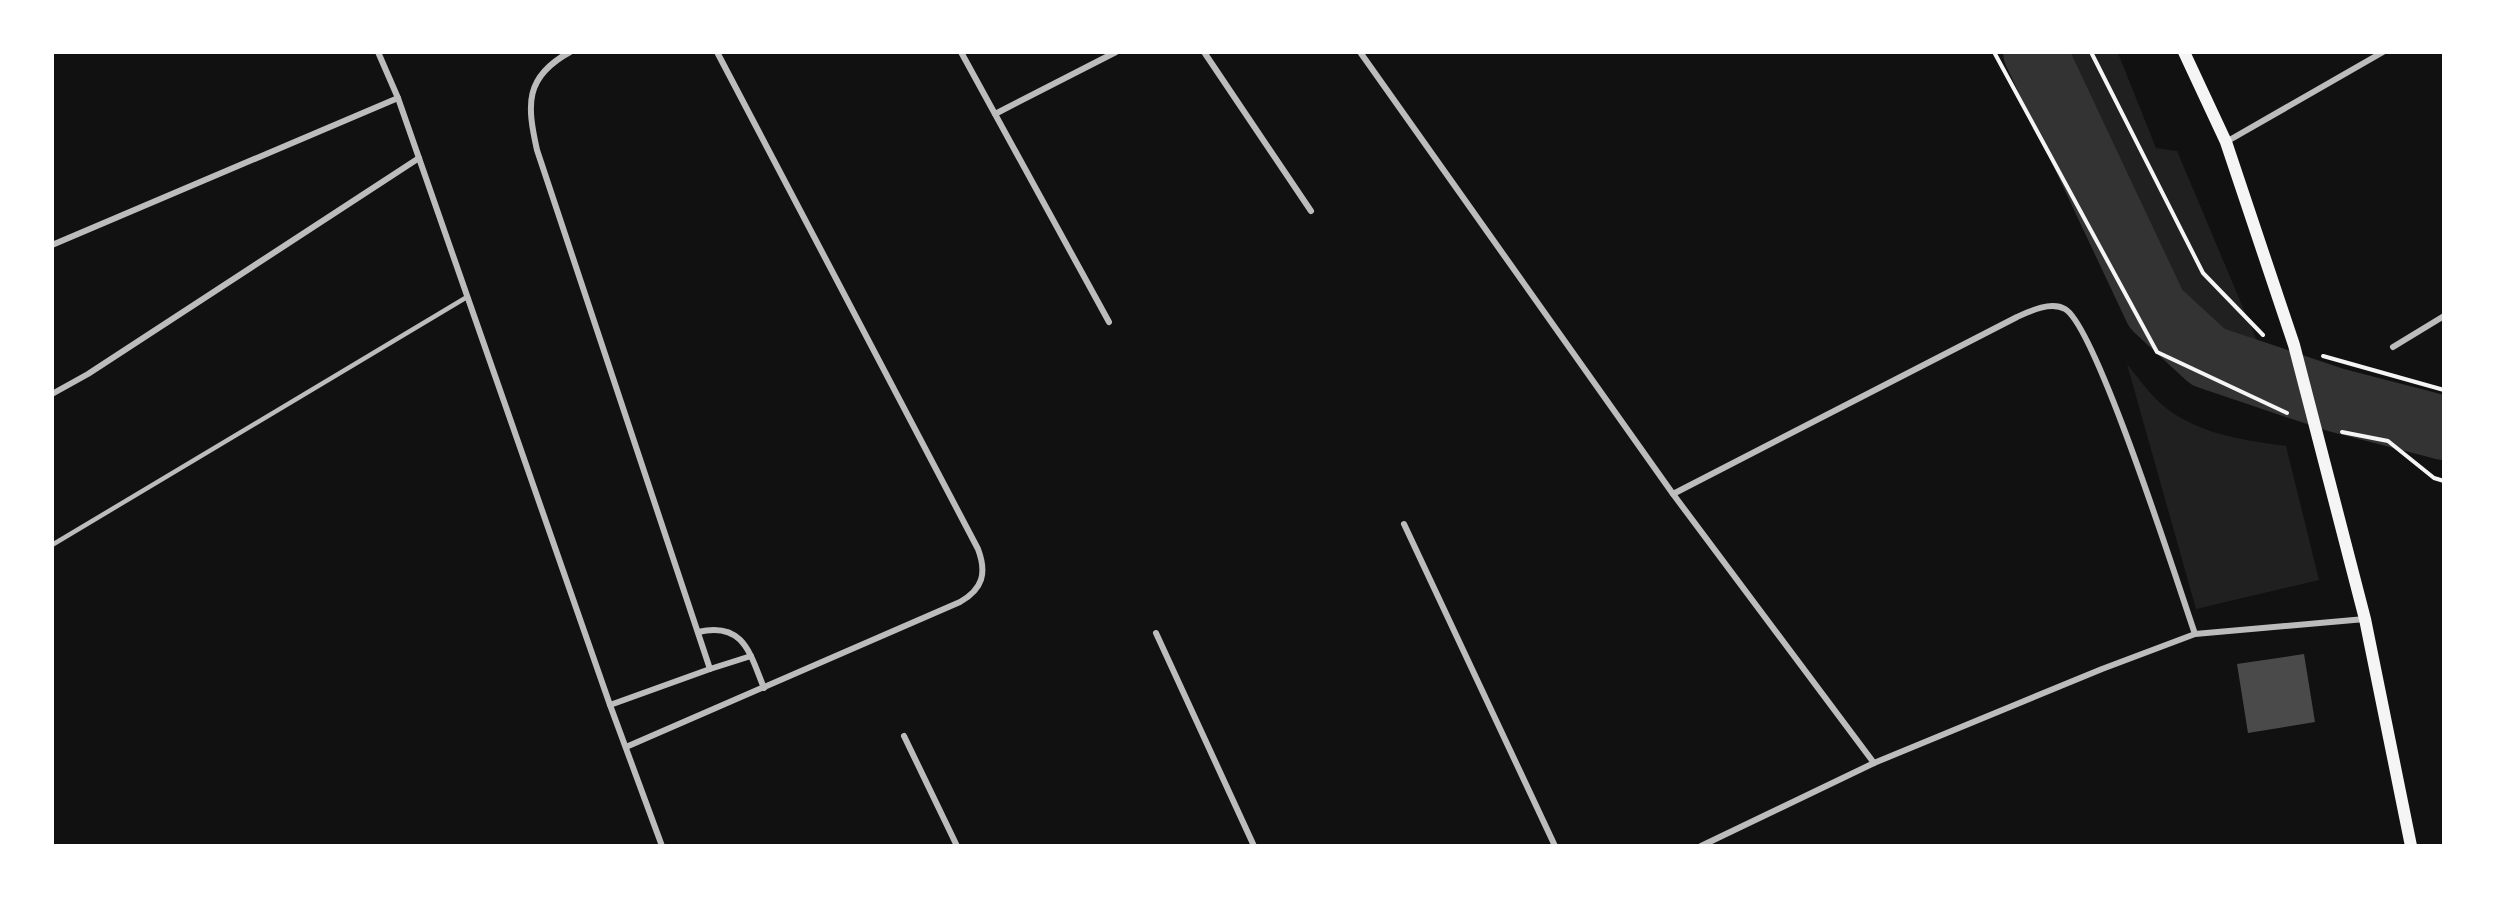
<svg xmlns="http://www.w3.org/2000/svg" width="2496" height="898" viewBox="0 0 2496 898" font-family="Commissioner,sans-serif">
  <rect width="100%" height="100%" fill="#111"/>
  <!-- green -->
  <g fill="#202020">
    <polygon points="2047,53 2118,53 2156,148 2177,151 2268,367 2169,310"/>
    <path d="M2127,364C2136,375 2146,389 2157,400C2191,433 2241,440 2286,446L2319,580L2196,609Z"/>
  </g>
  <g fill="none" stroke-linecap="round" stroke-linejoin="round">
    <!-- river -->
    <polyline stroke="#333" stroke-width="64" points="2035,52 2156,309 2208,357 2336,400 2444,428"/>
  </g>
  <!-- building -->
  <polygon fill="#4a4a4a" points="2304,654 2315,722 2248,733 2237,664"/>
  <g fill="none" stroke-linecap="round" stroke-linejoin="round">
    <!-- path -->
    <g stroke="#f5f5f5" stroke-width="4">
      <polyline points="1994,52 2157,352 2287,413"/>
      <polyline points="2091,52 2203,273 2263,335"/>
      <polyline points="2323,356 2444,390"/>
      <polyline points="2342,432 2388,441 2434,478 2444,481"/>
    </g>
    <!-- service -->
    <polyline stroke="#bcbcbc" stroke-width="4.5" points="52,545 467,297"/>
    <!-- minor -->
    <g stroke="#bcbcbc" stroke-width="6">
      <polyline points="378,52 398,98 610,705 662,846"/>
      <path d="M570,52C524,77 527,105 537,150L710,669L610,705"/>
      <polyline points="961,52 1109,322"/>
      <polyline points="1204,52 1311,211"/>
      <polyline points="1360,52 1673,494 1874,763"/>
      <polyline points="995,114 1116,52"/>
      <polyline points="2226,142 2383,52"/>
      <polyline points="52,245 398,98"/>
      <polyline points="2393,347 2444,316"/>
      <polyline points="52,394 88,374 419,158"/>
      <path d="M1673,494L2017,317C2030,311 2051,301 2065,309C2096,326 2178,585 2195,634"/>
      <polyline points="1404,524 1555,846"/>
      <path d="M698,632C744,621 750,654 764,688"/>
      <polyline points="1156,633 1254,846"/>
      <polyline points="710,669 751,656"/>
      <polyline points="904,736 957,846"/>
      <path d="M626,747L960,602C983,589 987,573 978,549L717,52"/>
      <polyline points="1701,846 1874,763 2102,669 2195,634 2365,619"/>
    </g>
    <!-- secondary -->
    <polyline stroke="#f5f5f5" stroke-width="12" points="2184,52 2226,142 2294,345 2365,619 2411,846"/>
  </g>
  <!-- border -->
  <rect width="2496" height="898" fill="none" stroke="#ffffff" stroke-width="108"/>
</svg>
